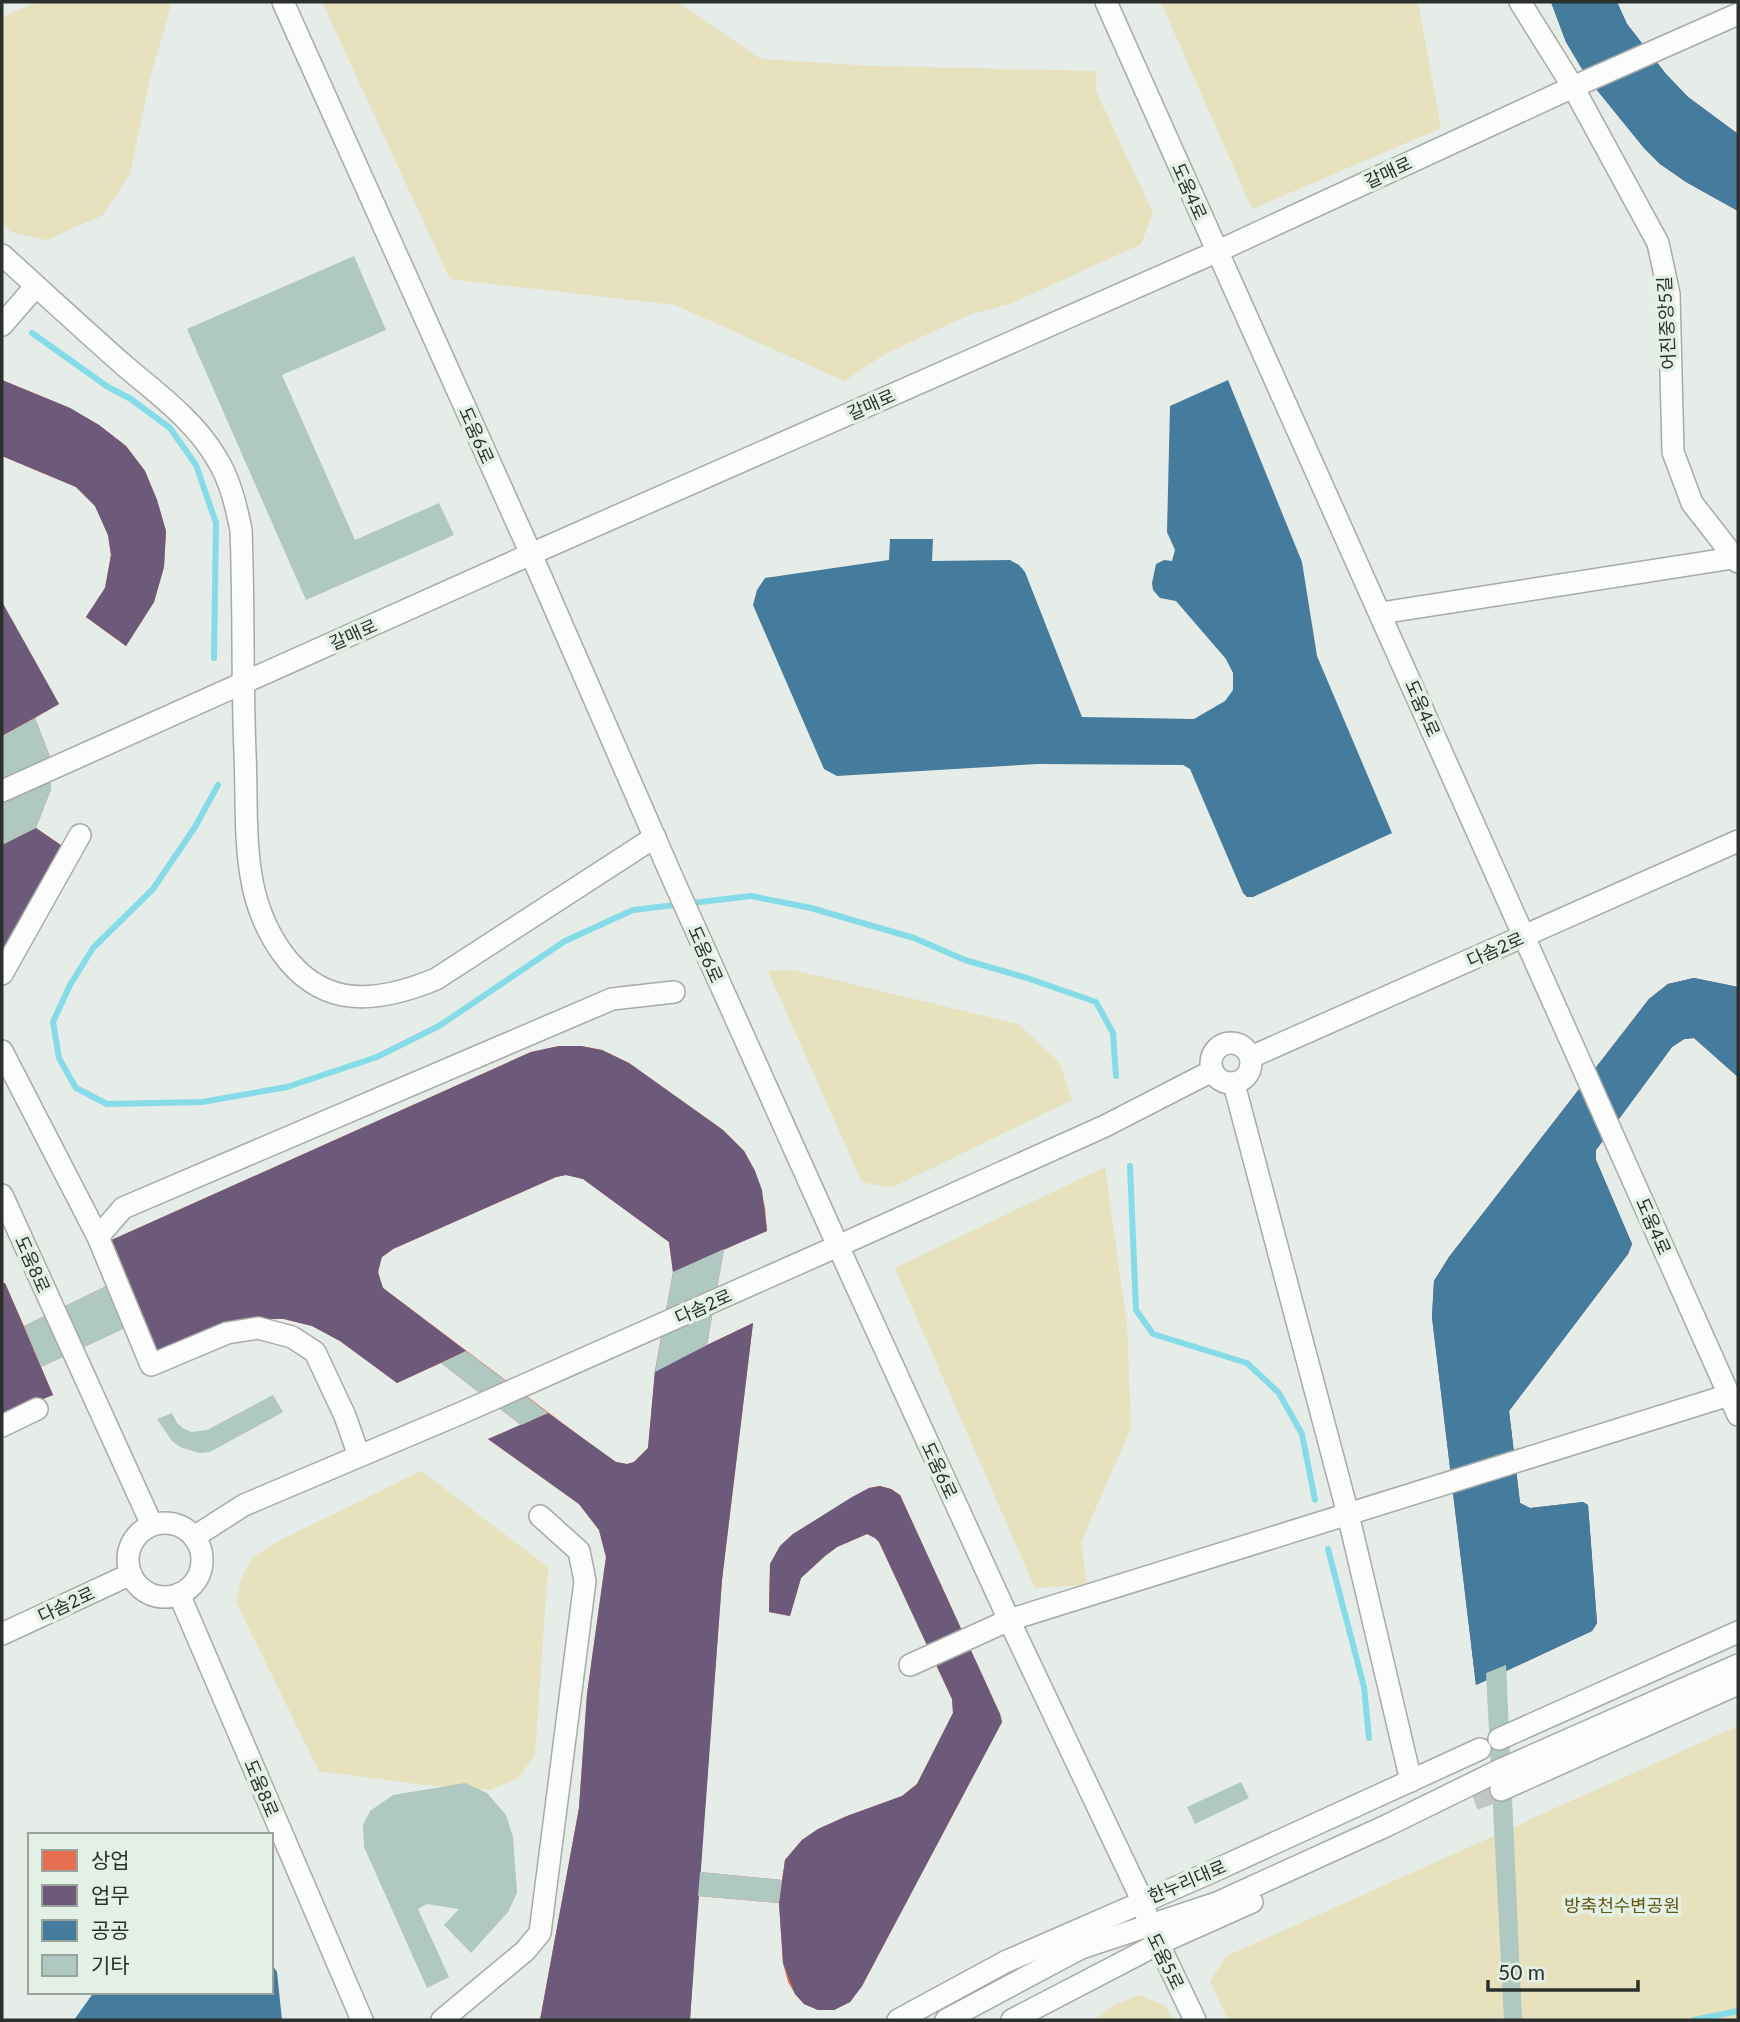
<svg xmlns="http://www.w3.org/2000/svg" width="1740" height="2022" viewBox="0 0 1740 2022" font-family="Lato,'Noto Sans KR',sans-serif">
  <rect width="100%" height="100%" fill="#e6ece7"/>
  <!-- green -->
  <g fill="#e7e1bd">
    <polygon points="38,2 172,2 150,78 130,174 103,215 46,240 11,232 2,223 2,17"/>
    <polygon points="322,2 677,2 761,59 873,66 1096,71 1096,91 1153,213 1141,244 1010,304 971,314 885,354 844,381 675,305 450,279"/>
    <polygon points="1161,2 1418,2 1441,128 1252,209"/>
    <polygon points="793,970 1018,1024 1059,1062 1072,1100 891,1188 862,1182 768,971"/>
    <polygon points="1105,1167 1127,1325 1131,1428 1081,1542 1087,1585 1035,1588 895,1268"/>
    <polygon points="421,1471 548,1567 535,1755 517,1779 489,1790 424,1785 319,1771 236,1602 241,1579 253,1557 277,1542"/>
    <polygon points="1738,1726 1738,2020 1228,2020 1210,1981 1227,1956"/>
    <polygon points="1139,1995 1166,2006 1173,2020 1094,2020 1114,2005"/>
  </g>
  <!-- shops -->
  <g fill="#e76f51" fill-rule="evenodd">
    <polygon points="2,380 70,408 99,425 126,446 145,471 157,500 166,531 164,567 154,602 126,646 86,617 105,588 111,555 108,535 95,506 76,487 2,456"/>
    <polygon points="2,602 59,704 35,718 50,757 51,789 36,828 68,850 2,961"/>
    <path d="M559,1046H581L602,1050L629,1063L723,1130L744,1151L755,1171L765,1207L767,1231L724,1249L707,1345L753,1323L722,1580L700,1872L782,1880L785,1860L802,1840L818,1829L847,1816L902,1796L917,1784L953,1713L952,1699L879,1542L875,1538L867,1534L837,1547L825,1556L801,1578L790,1616L769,1612L770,1564L780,1546L793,1534L869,1488L880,1486L891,1489L900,1495L1000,1714L1002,1722L862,1986L850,2002L834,2010H818L804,2004L795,1994L788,1982L783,1963L779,1903L698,1896L690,2020H540L579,1808L587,1694L606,1557L599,1530L579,1504L488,1439L521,1425L441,1363L397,1383L340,1341L312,1326L284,1319H259L158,1354L142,1320L41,1367L53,1395L2,1415V1284L5,1283L24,1326L123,1278L107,1242L531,1052ZM566,1175L583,1179L669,1242L673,1272L655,1370L679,1360L655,1372L648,1448L634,1462L627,1464L616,1462L605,1455L383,1288L379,1279L378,1265L382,1257L393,1249L556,1177Z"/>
  </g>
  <!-- offices -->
  <g fill="#6d597a">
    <polygon points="1551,2 1617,2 1627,24 1666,74 1688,97 1738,134 1738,211 1686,182 1660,164 1644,148 1588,79 1566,42"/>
    <polygon points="2,380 70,408 99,425 126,446 145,471 157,500 166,531 164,567 154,602 126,646 86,617 105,588 111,555 108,535 95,506 76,487 2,456"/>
    <polygon points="2,602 59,704 2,736"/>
    <polygon points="36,828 68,850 2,961 2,845"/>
    <polygon points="1694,978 1738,987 1738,1077 1694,1038 1684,1039 1672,1047 1596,1150 1596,1160 1632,1244 1628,1254 1509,1411 1520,1503 1530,1508 1583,1502 1588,1505 1597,1623 1592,1631 1476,1685 1432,1317 1434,1281 1449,1257 1649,999 1668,984"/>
    <polygon points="559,1046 581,1046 602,1050 629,1063 723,1130 744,1151 755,1171 762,1190 767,1231 673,1272 669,1242 583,1179 566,1175 556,1177 393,1249 382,1257 378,1272 383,1288 466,1351 397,1383 340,1341 312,1326 284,1319 259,1319 158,1354 107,1242 531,1052"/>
    <polygon points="5,1283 53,1395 2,1415 2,1284"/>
    <polygon points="753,1323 722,1580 690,2020 540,2020 579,1808 587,1694 606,1557 599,1530 579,1504 488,1439 548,1413 616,1462 627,1464 634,1462 648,1448 655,1370"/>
    <polygon points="880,1486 891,1489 900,1495 1000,1714 1002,1722 862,1986 850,2002 834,2010 818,2010 804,2004 795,1994 783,1963 779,1903 785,1860 802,1840 818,1829 847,1816 902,1796 917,1784 953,1713 952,1699 879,1542 875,1538 867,1534 837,1547 825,1556 801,1578 790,1616 769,1612 770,1564 780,1546 793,1534 852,1497 869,1488"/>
  </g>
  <!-- public -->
  <g fill="#457b9d">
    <polygon points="1551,2 1617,2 1627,24 1666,74 1688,97 1738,134 1738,211 1686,182 1660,164 1644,148 1588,79 1566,42"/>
    <polygon points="1228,380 1302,562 1317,656 1392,833 1253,897 1247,897 1243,893 1190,769 1183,765 1038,764 837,776 824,769 753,605 757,590 765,578 889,560 890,539 933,539 932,561 1010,560 1019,565 1025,572 1082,717 1194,719 1225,701 1233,690 1233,673 1226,659 1176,601 1160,598 1153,590 1152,583 1156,564 1164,560 1172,561 1175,550 1167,532 1170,406"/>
    <polygon points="1694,978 1738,987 1738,1077 1694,1038 1684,1039 1672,1047 1596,1150 1596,1160 1632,1244 1628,1254 1509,1411 1520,1503 1530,1508 1583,1502 1588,1505 1597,1623 1592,1631 1506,1671 1506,1665 1486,1673 1487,1680 1476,1685 1432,1317 1434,1281 1449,1257 1649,999 1668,984"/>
    <polygon points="271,1963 277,1972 282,2020 74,2020 94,1992 271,1992"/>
  </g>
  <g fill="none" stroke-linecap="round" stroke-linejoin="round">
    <!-- stream -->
    <g stroke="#85dbe7" stroke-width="6">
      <polyline points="32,333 108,387 131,399 170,428 196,465 216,523 214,658"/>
      <polyline points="218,785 195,827 153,889 93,948 70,985 53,1022 59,1058 76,1088 107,1104 202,1102 287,1087 377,1057 439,1026 565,941 633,910 751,896 811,908 914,938 965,960 1027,978 1096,1002 1113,1033 1116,1076"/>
      <polyline points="1130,1166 1136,1310 1153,1334 1247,1363 1279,1393 1302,1434 1315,1500"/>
      <polyline points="1328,1549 1364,1687 1369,1738"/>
      <polyline points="1694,2020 1738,2011"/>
    </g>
  </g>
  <!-- building -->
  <g fill="#afc8c2">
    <polygon points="354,256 386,330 282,375 355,540 439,503 454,535 306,600 187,329"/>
    <polygon points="35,718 50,757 51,789 36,828 2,845 2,736"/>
    <polygon points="724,1249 707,1345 655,1372 673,1272"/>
    <polygon points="123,1278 142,1320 41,1367 24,1326"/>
    <polygon points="466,1351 548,1413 521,1425 441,1363"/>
    <polygon points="273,1395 283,1412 210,1452 199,1453 180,1447 172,1441 157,1419 172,1413 177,1423 184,1429 192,1432 207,1430"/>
    <polygon points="1506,1665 1522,2020 1504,2020 1486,1673"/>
    <polygon points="1241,1782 1249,1798 1195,1824 1187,1807"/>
    <polygon points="465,1783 487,1793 506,1815 513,1837 517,1893 508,1912 471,1953 444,1925 459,1909 427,1904 418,1909 449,1977 427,1988 364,1847 363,1825 370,1811 393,1795"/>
    <polygon points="700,1872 782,1880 779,1903 698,1896"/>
  </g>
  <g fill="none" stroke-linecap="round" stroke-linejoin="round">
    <!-- minor-tunnel -->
    <polyline stroke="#c1c6c2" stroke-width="21" stroke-dasharray="21 10" stroke-linecap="butt" points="1474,1800 1501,1790"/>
    <!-- minor casing -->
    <g stroke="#a6aba7" stroke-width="24">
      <g id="minor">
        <polyline points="283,2 531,554 672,877 838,1246 1009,1620 1142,1900 1149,1924 1195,2020"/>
        <polyline points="1106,2 1738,1415"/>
        <polyline points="1520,2 1573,87 1658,243 1669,294 1673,452 1692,503 1738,562"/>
        <path d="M2,255C43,292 84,330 126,367C158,394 196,422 217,459C230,480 236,505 241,530C244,604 242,679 245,753C247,797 244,843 253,886C263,932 293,985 343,995C374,1001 407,991 436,979L655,837"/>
        <polyline points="2,325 36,286"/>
        <polyline points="1381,613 1733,558"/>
        <polyline points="2,791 531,554 1216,252 1573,87 1738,14"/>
        <polyline points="2,974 80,835"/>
        <circle cx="1231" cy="1063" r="20"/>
        <polyline points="2,1051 98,1237 151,1365 227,1333 258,1328 292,1337 315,1352 345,1416 359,1456"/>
        <polyline points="1251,1057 1738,841"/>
        <polyline points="1234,1084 1348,1514 1411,1781"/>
        <polyline points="2,1195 152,1525"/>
        <polyline points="98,1237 123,1208 612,999 674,992"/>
        <polyline points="2,1426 37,1409"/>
        <circle cx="165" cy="1560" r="37"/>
        <polyline points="194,1537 244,1505 459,1414 838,1246 1105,1126 1212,1071"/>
        <polyline points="179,1594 362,2020"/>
        <polyline points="2,1634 131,1574"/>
        <polyline points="910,1665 1009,1620 1729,1395"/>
        <polyline points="1499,1739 1738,1632"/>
        <polyline points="1501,1790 1738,1684"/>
        <polyline points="442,2020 525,1951 540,1933 585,1581 579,1551 540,1516"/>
        <polyline points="898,2020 1005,1962 1207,1874 1480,1749"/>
        <polyline points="946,2020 1081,1948 1217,1903 1388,1825 1502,1769 1738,1665"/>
        <polyline points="1012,2020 1158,1944 1252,1902"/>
      </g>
    </g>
    <!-- minor -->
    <use href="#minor" stroke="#fbfcfb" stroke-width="21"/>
  </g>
  <g text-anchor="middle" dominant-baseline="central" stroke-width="7" stroke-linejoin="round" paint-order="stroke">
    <!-- street labels -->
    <g font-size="18" fill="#2c302d" stroke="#e2f0e5">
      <text transform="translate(1388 172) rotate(-25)">갈매로</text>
      <text transform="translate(1190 191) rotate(66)">도움4로</text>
      <text transform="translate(1666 323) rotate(-93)">어진중앙5길</text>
      <text transform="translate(871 404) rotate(-24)">갈매로</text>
      <text transform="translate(477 435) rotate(66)">도움6로</text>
      <text transform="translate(353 634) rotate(-24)">갈매로</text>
      <text transform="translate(1423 708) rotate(66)">도움4로</text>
      <text transform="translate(1495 949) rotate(-24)">다솜2로</text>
      <text transform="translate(706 954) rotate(66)">도움6로</text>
      <text transform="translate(1654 1226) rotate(66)">도움4로</text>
      <text transform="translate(33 1264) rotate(66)">도움8로</text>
      <text transform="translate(703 1306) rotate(-24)">다솜2로</text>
      <text transform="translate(940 1470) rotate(65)">도움6로</text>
      <text transform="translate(66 1604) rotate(-25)">다솜2로</text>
      <text transform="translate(262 1788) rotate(67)">도움8로</text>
      <text transform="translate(1187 1881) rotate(-23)">한누리대로</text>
      <text transform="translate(1166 1961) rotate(64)">도움5로</text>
    </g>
    <!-- park labels -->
    <g font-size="18" fill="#665615" stroke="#e2f0e5">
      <text x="1622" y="1905">방축천수변공원</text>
    </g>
  </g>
  <!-- border -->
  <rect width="1740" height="2022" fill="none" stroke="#2c302d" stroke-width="7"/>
  <!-- legend -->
  <rect x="28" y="1833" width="245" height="161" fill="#e2f0e5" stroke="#99a39b" stroke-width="2"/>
  <rect x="42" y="1850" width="35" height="21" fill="#e76f51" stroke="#99a39b" stroke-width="2"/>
  <text x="91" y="1868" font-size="21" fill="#2c302d">상업</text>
  <rect x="42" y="1885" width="35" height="21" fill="#6d597a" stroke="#99a39b" stroke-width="2"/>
  <text x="91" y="1903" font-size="21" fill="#2c302d">업무</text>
  <rect x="42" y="1920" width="35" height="21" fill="#457b9d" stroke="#99a39b" stroke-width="2"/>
  <text x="91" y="1938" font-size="21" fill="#2c302d">공공</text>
  <rect x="42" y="1955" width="35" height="21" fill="#afc8c2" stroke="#99a39b" stroke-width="2"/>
  <text x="91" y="1973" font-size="21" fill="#2c302d">기타</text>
  <!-- scale -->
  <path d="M1488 1980v10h150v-10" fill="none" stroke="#2c302d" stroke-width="3.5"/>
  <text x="1498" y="1980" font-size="21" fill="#2c302d" stroke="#e2f0e5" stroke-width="5" paint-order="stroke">50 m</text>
</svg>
